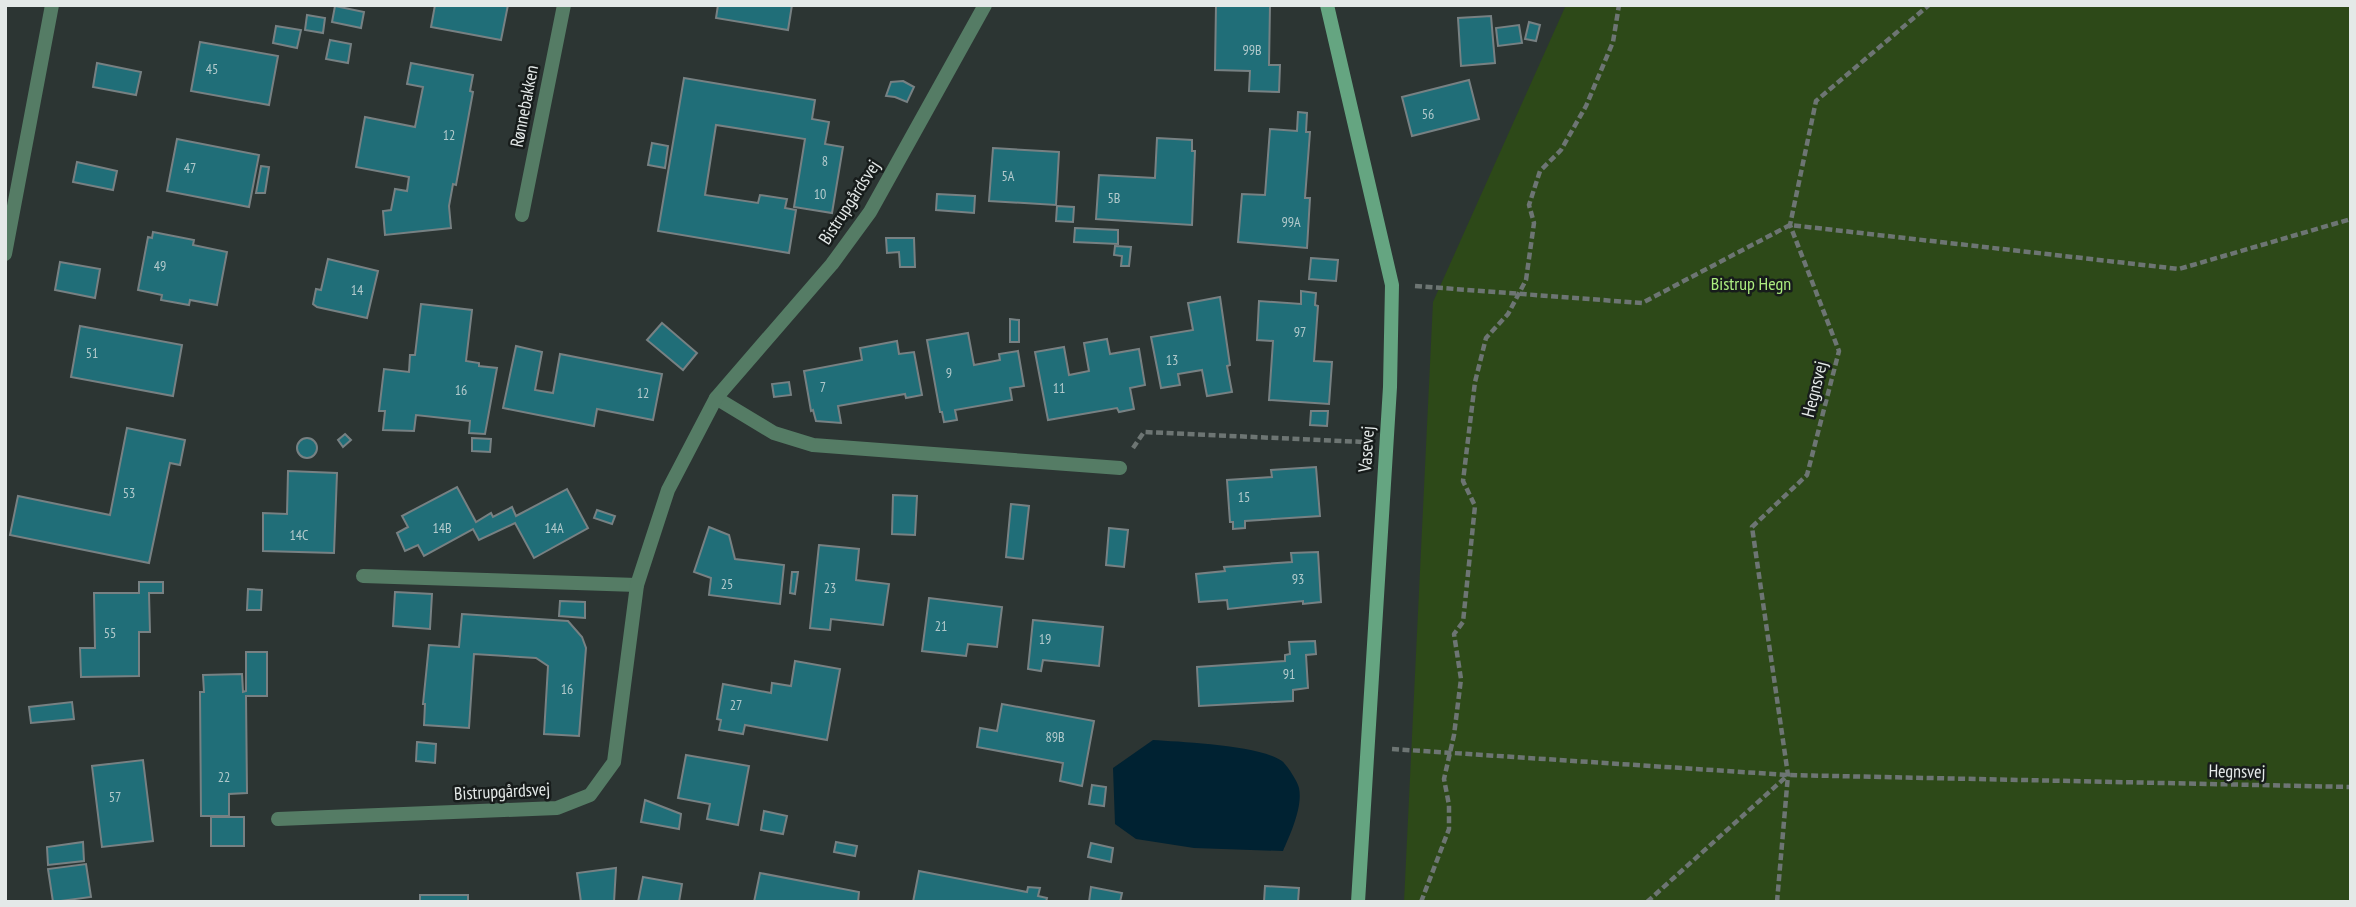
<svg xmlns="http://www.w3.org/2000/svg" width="2356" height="907" viewBox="0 0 2356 907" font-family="'PT Sans Narrow',sans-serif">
  <rect width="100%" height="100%" fill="#2c3533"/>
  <!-- green -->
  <polygon fill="#2d4918" points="1566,5 2351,5 2351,902 1404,902 1433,302"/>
  <!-- water -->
  <path fill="#002232" d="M1153,740C1182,742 1259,745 1282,761C1287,765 1298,782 1299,788C1303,807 1290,835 1283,851L1194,848L1136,839L1115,824L1113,768Z"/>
  <!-- building -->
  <g fill="#206e78" stroke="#778183" stroke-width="2">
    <polygon points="435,5 508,5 501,40 431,27"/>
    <polygon points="718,5 792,5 788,30 716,18"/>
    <polygon points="1216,5 1270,5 1269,65 1280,65 1279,92 1249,91 1250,71 1215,70"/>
    <polygon points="335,6 364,12 361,28 332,22"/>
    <polygon points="307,15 325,18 323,33 305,30"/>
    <polygon points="1491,16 1495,63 1461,66 1458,18"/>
    <polygon points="1529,22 1540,25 1536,41 1525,39"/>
    <polygon points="1519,25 1522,43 1498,46 1496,28"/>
    <polygon points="276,26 301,30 297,48 273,43"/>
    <polygon points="330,40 351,44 348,63 326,59"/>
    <polygon points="200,42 278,56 269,105 191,91"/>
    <polygon points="97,63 141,72 136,95 93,87"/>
    <polygon points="411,63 473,75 470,91 473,92 456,185 453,184 449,206 451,228 385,235 383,211 391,210 395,189 407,191 409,177 356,167 365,117 415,127 423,87 407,84"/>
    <polygon points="684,78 815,100 812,119 829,122 825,144 843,147 832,213 794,207 805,139 716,125 705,195 758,203 760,195 787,199 785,208 796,210 789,253 658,231"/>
    <polygon points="1469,80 1479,119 1412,136 1402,97"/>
    <polygon points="903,81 914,87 907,102 895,97 886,96 891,82"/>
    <polygon points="1298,112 1307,113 1306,132 1310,132 1305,198 1310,198 1307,248 1238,242 1242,194 1265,195 1270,129 1297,131"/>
    <polygon points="1157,138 1192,140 1192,151 1195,151 1192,225 1096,219 1099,175 1155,178"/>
    <polygon points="177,139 259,155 249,207 167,191"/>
    <polygon points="652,143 668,146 665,168 648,165"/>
    <polygon points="993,148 1059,152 1056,205 989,201"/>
    <polygon points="77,162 117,171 113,190 73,182"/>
    <polygon points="261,166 269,167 265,193 256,193"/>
    <polygon points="937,194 975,196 974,213 936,210"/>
    <polygon points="1057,206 1074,207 1073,222 1056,221"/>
    <polygon points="1075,228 1118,230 1118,244 1074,242"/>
    <polygon points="153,232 194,240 193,245 227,252 217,305 190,300 189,305 161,300 162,295 138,290 148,237 152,238"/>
    <polygon points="886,238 914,238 915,267 900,267 899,252 887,253"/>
    <polygon points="1115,246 1131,247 1129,266 1121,266 1122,256 1114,255"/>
    <polygon points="1311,258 1338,260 1336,281 1309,279"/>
    <polygon points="328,259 378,271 367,318 317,307 313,304 316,289 321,290"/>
    <polygon points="60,262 100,269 95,298 55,290"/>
    <polygon points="1301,291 1316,293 1315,305 1318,306 1314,361 1332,362 1329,404 1269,400 1273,341 1257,340 1259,301 1301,304"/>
    <polygon points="1220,297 1230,365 1227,366 1232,392 1207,396 1202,370 1178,374 1180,385 1161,388 1151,337 1193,330 1188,303"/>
    <polygon points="421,304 472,310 466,361 479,363 479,366 497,368 485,434 469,433 470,421 416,415 414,431 383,430 385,411 379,411 384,369 409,372 410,355 415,355"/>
    <polygon points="1010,319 1019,320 1019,342 1010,342"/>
    <polygon points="662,323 697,353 683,370 647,340"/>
    <polygon points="80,326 182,345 173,396 71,377"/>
    <polygon points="968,333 974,365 1000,360 999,354 1018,351 1024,386 1010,388 1012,400 955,410 957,420 944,422 942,412 940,412 927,340"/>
    <polygon points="1107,339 1110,354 1139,349 1145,385 1130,388 1134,409 1119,412 1117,408 1048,420 1035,352 1064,347 1069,375 1089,371 1084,343"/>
    <polygon points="897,341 899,354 914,352 922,395 906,398 905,394 838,406 841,423 816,421 813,410 811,411 804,371 862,360 860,348"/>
    <polygon points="516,346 542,352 535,390 553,393 560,354 662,374 653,420 597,409 594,426 503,408"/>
    <polygon points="789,382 791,395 774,397 772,384"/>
    <polygon points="1311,411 1328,411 1327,426 1310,425"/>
    <polygon points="127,428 185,440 180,465 170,463 149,563 10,535 18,496 110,515"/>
    <polygon points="345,434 351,440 343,447 338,440"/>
    <circle cx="307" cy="448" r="10"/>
    <polygon points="472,438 491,439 490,452 472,451"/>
    <polygon points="1316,467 1320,516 1245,521 1245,528 1233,529 1233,522 1230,522 1227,480 1272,477 1271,470"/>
    <polygon points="288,471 337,473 334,553 263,551 263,513 287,514"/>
    <polygon points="457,487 476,522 491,513 493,517 512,507 516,516 567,489 588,528 534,558 515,523 479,540 473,529 424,556 418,545 405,551 397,533 408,527 402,516"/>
    <polygon points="893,495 917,496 915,535 892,534"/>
    <polygon points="1011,504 1029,506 1023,559 1006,557"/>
    <polygon points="597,510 615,516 612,524 594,518"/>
    <polygon points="709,527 729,535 735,559 784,565 780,604 709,595 711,578 694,572"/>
    <polygon points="1109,528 1128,530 1124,567 1106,565"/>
    <polygon points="819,545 859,549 856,580 889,584 883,625 831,619 830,630 810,628"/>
    <polygon points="1318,552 1321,602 1303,604 1303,601 1228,609 1227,600 1199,602 1196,574 1225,571 1224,567 1292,562 1291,553"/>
    <polygon points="792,572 798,572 795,594 790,593"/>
    <polygon points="139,582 163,582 163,593 149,593 150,632 139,632 139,676 81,677 80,648 95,648 94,593 139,593"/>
    <polygon points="248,589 262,590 261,610 247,610"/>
    <polygon points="395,592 432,594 430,629 393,626"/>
    <polygon points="929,598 1002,607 997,647 968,644 966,656 922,651"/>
    <polygon points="560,601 585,602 585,618 559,616"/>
    <polygon points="462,614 568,621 582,637 586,648 579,736 544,734 548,666 536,658 474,654 469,728 424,725 425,704 423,704 429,645 459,647"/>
    <polygon points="1033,620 1103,627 1099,666 1043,660 1041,671 1028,669"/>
    <polygon points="1315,641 1316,654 1306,655 1308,688 1293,690 1293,701 1199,706 1197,667 1285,661 1285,655 1290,654 1289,642"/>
    <polygon points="246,652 267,652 267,696 246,696 247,793 229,794 229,816 201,816 200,692 204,692 203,675 242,674 243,692 246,691"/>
    <polygon points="795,661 840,669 827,740 745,725 743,734 719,730 721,720 717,719 723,684 771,693 772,683 791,686"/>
    <polygon points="72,702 74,719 31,723 29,707"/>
    <polygon points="1002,704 1094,721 1082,786 1060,781 1063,763 977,747 980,728 997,731"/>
    <polygon points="417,742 436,744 435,763 416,761"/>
    <polygon points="686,755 749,766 738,825 707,819 710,804 678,798"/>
    <polygon points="143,760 153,841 102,847 92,766"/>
    <polygon points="1092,785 1106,787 1104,806 1089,804"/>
    <polygon points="645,800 681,814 679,829 641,822"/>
    <polygon points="764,811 787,816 783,834 761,830"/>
    <rect x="211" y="817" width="33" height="29"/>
    <polygon points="83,842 84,861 48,865 47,847"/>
    <polygon points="836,842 857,846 855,856 834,852"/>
    <polygon points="1091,843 1113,848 1111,862 1088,857"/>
    <polygon points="86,864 91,897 53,902 48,869"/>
    <polygon points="616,868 614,902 581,902 577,873"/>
    <polygon points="919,871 1027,892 1028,887 1040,888 1038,896 1047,898 1046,902 913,902"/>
    <polygon points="760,873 859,892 858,902 754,902"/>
    <polygon points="643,877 682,884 679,902 638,902"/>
    <polygon points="1265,886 1299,888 1298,902 1264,902"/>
    <polygon points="1091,887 1122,893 1120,902 1089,902"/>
    <rect x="420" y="895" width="48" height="7"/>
  </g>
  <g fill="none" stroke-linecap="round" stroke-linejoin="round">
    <!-- path -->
    <g stroke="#6d7573" stroke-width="4.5" stroke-dasharray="7 3.5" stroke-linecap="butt">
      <polyline points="1415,286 1642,303 1790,225 2179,269 2351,219"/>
      <polyline points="1133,448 1144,432 1364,442"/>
      <polyline points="1392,749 1788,775 2351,787"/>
      <polyline points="1421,902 1449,829 1449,805 1444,779 1454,735 1461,679 1454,634 1463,622 1475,506 1463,481 1475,382 1486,338 1508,314 1526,280 1534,223 1529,205 1540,171 1561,150 1586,106 1613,42 1619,5"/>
      <polyline points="1647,902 1787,776"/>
      <polyline points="1777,902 1788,775 1752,527 1807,475 1839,351 1790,225 1816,101 1929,5"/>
    </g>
    <!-- lane -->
    <polyline stroke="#557c65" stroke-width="14" points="363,576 637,585"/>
    <!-- street -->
    <g stroke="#557c65" stroke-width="14">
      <polyline points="522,215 564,5"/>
      <polyline points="5,254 52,5"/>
      <polyline points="716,398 774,433 813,445 1120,468"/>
      <polyline points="278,819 557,808 590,795 614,762 637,585 668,490 716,398 832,264 870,212 985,5"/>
    </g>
    <!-- secondary -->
    <polyline stroke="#65a581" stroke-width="14" points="1327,5 1392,285 1390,387 1358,902"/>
  </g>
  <g text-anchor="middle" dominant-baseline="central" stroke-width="5" stroke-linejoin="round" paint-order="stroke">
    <!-- number labels -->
    <g font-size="14" fill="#b3cacc">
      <text x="1252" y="50">99B</text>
      <text x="212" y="69">45</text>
      <text x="1428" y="114">56</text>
      <text x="449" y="135">12</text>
      <text x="825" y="161">8</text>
      <text x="190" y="168">47</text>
      <text x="1008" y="176">5A</text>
      <text x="820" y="194">10</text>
      <text x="1114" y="198">5B</text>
      <text x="1291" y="222">99A</text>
      <text x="160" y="266">49</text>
      <text x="357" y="290">14</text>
      <text x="1300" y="332">97</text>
      <text x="92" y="353">51</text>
      <text x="1172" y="360">13</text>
      <text x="949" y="373">9</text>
      <text x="823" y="387">7</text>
      <text x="1059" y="388">11</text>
      <text x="461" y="390">16</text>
      <text x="643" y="393">12</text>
      <text x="129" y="493">53</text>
      <text x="1244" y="497">15</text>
      <text x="442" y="528">14B</text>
      <text x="554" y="528">14A</text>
      <text x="299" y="535">14C</text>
      <text x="1298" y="579">93</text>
      <text x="727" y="584">25</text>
      <text x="830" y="588">23</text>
      <text x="941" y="626">21</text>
      <text x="110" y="633">55</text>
      <text x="1045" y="639">19</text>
      <text x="1289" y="674">91</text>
      <text x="567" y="689">16</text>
      <text x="736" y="705">27</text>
      <text x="1055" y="737">89B</text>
      <text x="224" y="777">22</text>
      <text x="115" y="797">57</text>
    </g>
    <!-- street labels -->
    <g font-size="18" fill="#e4e9e8" stroke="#171c1b">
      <text transform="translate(524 106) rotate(-79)">Rønnebakken</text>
      <text transform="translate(849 202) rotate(-57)">Bistrupgårdsvej</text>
      <text transform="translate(1814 389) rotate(-76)">Hegnsvej</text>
      <text transform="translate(1366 449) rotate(-86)">Vasevej</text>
      <text transform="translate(2237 771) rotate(1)">Hegnsvej</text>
      <text transform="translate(502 791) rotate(-3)">Bistrupgårdsvej</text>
    </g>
    <!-- park labels -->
    <g font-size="18" fill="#acec7f" stroke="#171c1b">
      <text x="1751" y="283">Bistrup Hegn</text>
    </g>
  </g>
  <!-- border -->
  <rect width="2356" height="907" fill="none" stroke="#e4e9e8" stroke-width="14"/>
</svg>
